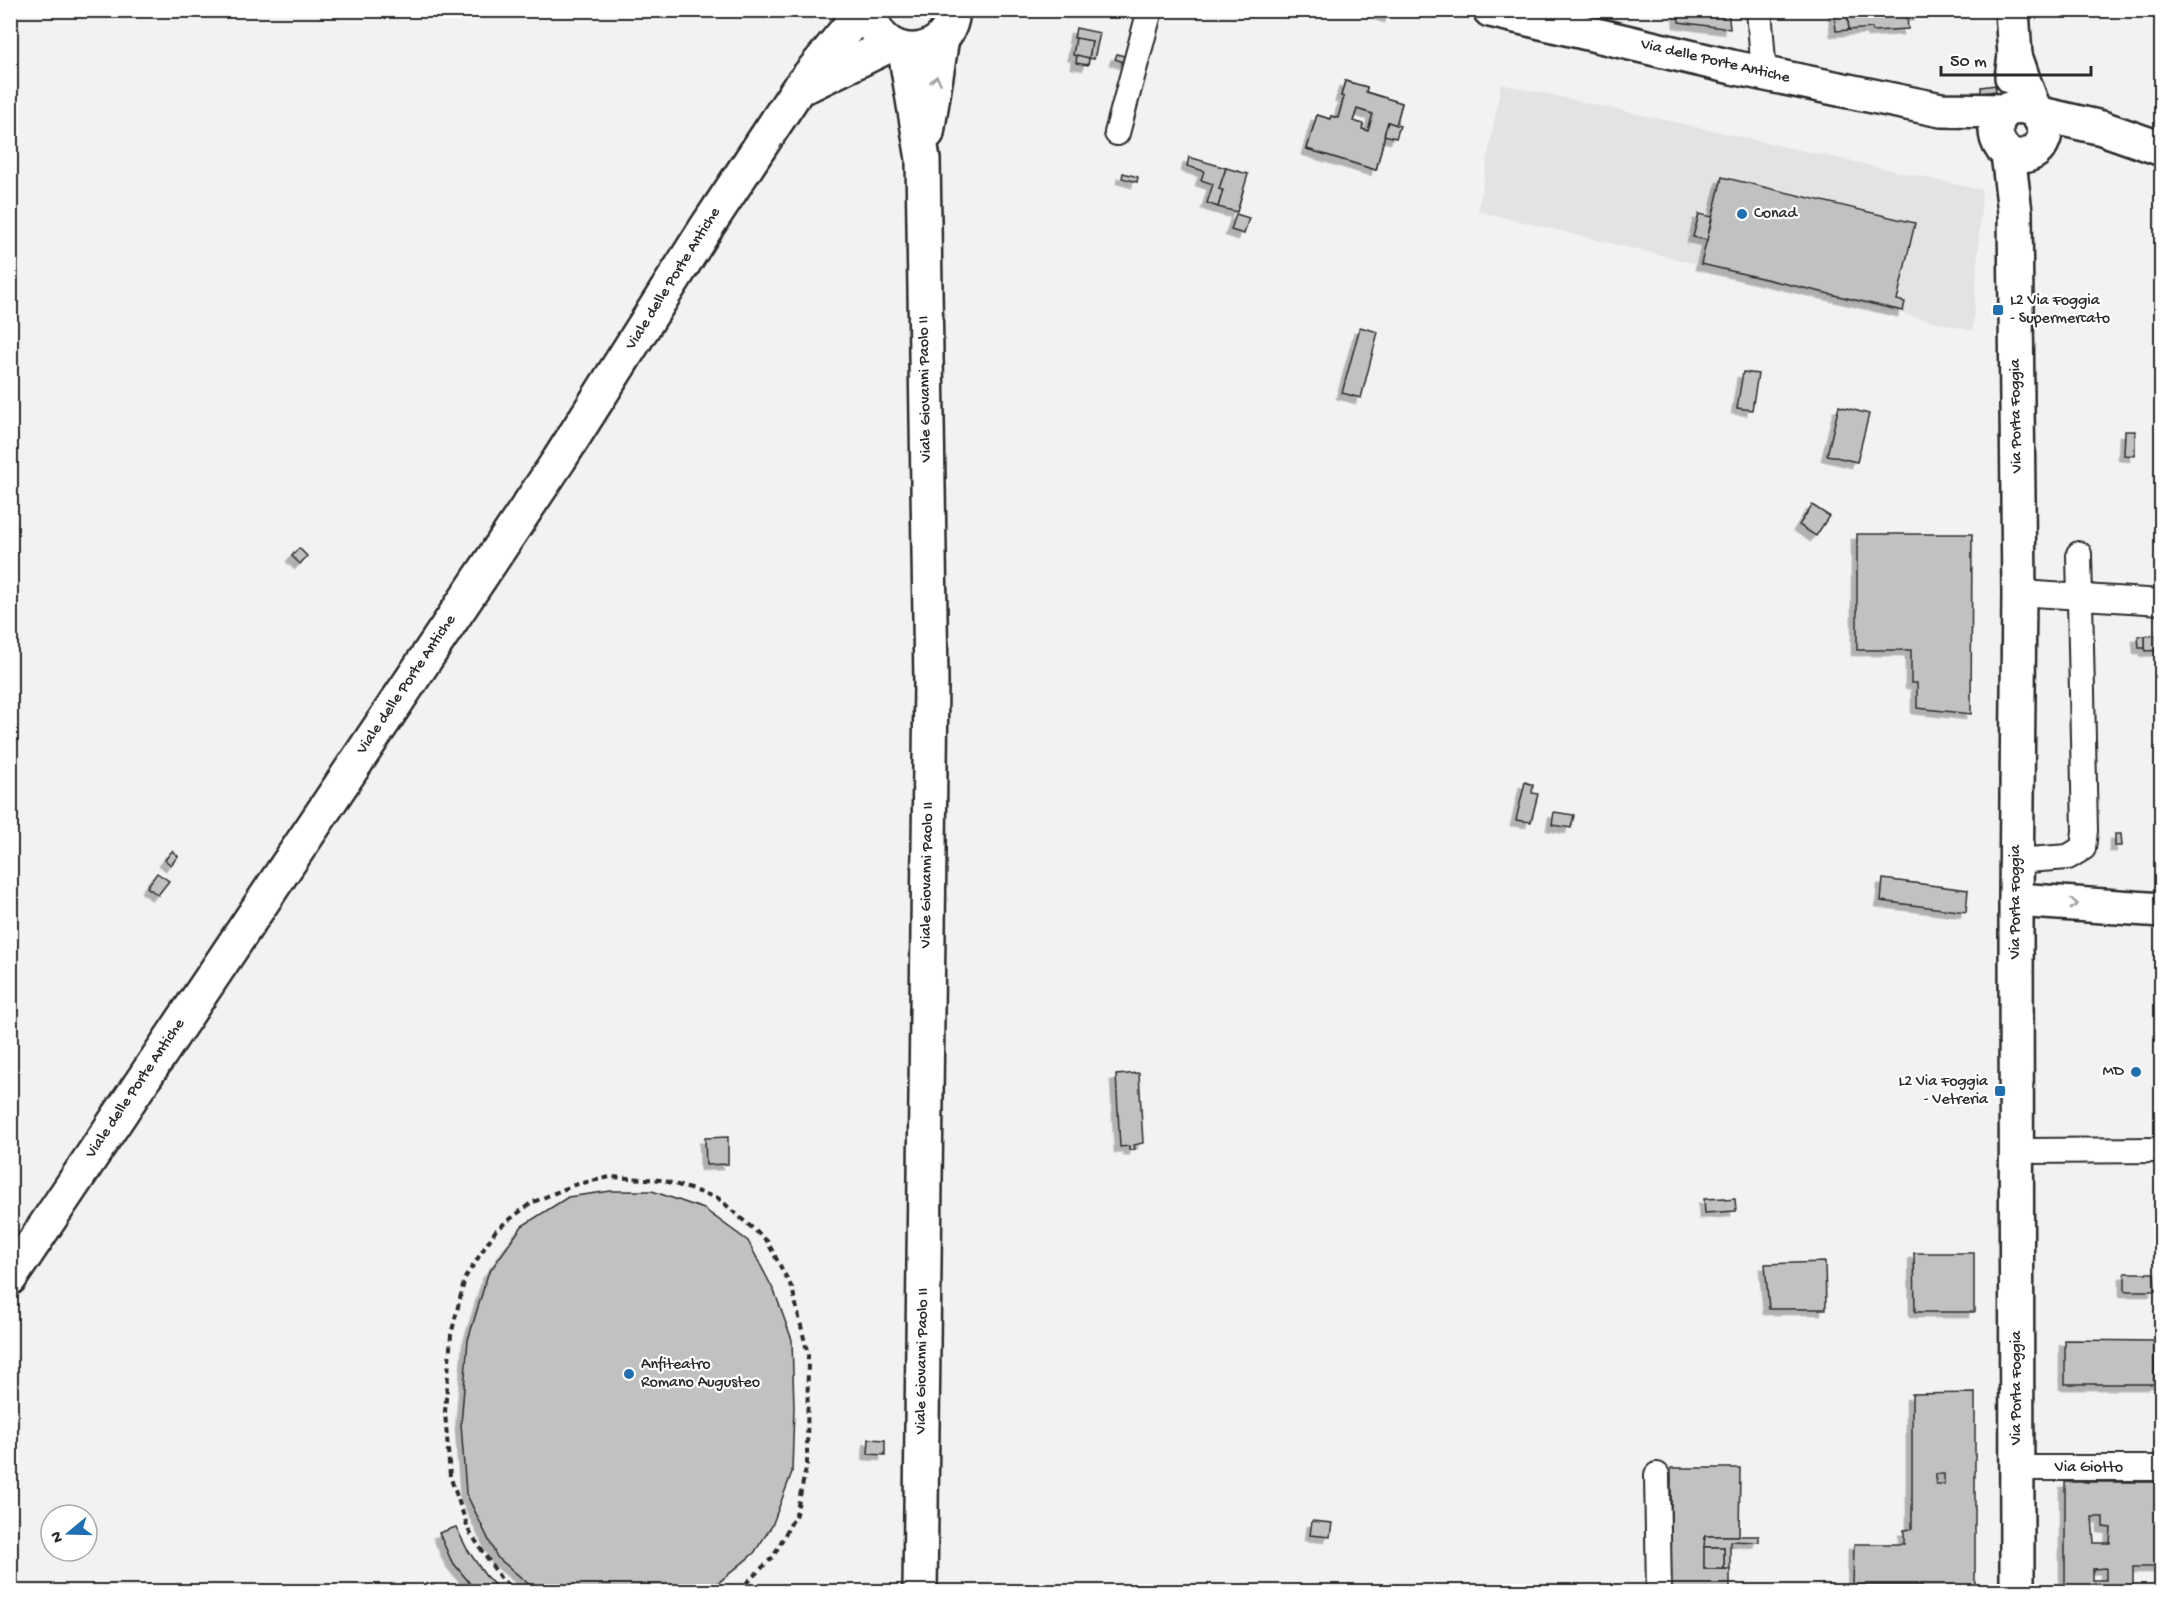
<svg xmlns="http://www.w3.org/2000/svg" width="2172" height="1602" viewBox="0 0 2172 1602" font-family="'Gochi Hand',sans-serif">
  <defs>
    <filter id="shadow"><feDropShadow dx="-5.5" dy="5.5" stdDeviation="0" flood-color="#0004"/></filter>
  </defs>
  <rect width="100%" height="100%" fill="#f2f2f2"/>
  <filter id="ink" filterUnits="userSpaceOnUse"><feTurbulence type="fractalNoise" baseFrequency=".0167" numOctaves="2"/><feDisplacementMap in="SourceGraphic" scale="12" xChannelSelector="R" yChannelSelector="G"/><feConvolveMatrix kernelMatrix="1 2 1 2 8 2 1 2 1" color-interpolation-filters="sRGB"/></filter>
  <g filter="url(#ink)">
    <!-- built -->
    <polygon fill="#e3e3e3" points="1501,84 1982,190 1973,331 1478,211"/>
    <!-- building -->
    <g fill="#c1c1c1" stroke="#2b2b2b" stroke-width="1.5" fill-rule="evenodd" filter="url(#shadow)">
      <polygon points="1381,10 1392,10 1390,17 1380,14"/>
      <polygon points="1678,10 1728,10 1730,29 1679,22"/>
      <polygon points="1834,10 1847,10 1849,30 1836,31"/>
      <polygon points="1847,10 1919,10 1919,15 1907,16 1908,29 1873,31 1872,28 1849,30"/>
      <polygon points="1076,28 1100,33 1094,59 1089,58 1092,41 1074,38"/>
      <polygon points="1076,38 1092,41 1089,58 1073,55"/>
      <polygon points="1117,54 1128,57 1126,63 1115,59"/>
      <polygon points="1077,55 1089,58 1088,65 1076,63"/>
      <path d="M1345,81L1367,87L1366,92L1402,103L1396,125L1388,122L1376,170L1307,149L1317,115L1330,119L1331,116L1338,118L1344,97L1341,96ZM1357,109L1373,114L1368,131L1362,129L1363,124L1353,121Z"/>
      <path d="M1345,81L1367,87L1366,92L1402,103L1396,125L1388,122L1376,170L1307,149L1317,115L1330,119L1331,116L1338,118L1344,97L1341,96ZM1357,109L1373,114L1368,131L1362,129L1363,124L1353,121Z"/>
      <polygon points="1995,85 1996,91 1981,93 1981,87"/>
      <polygon points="1388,122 1400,126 1396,138 1384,135"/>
      <polygon points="1189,157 1226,168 1219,189 1223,190 1218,207 1207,203 1213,184 1201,180 1204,171 1187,166"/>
      <polygon points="1226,168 1248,174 1237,212 1218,207 1223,190 1219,189"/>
      <polygon points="1123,173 1138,177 1137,182 1122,178"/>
      <polygon points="1722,177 1915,223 1897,300 1905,302 1903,311 1701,264"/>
      <polygon points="1236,214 1249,218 1244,234 1231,230"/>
      <polygon points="1699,214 1712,217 1707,240 1693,237"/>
      <polygon points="1360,327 1378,332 1361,398 1342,393"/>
      <polygon points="1743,372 1758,374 1752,410 1737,408"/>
      <polygon points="1839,406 1869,414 1857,462 1827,455"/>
      <polygon points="2125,431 2135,431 2135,456 2124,455"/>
      <polygon points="1812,505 1829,516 1816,536 1799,525"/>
      <polygon points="1857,534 1972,534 1971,714 1917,708 1917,683 1911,683 1911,650 1857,650"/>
      <polygon points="299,548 307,556 300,564 292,556"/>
      <polygon points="2162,635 2162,650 2145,651 2145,636"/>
      <polygon points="2138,636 2145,636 2145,648 2139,648"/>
      <polygon points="1525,782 1533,785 1532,793 1538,794 1531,822 1516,820"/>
      <polygon points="1554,812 1574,815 1571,828 1552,825"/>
      <polygon points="2115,834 2121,834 2122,846 2115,846"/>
      <polygon points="172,851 178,856 171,865 165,860"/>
      <polygon points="157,873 169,881 158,895 147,887"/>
      <polygon points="1883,879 1968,890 1966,912 1881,901"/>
      <polygon points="1139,1073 1143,1143 1134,1145 1135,1149 1129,1150 1129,1146 1120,1147 1116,1075"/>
      <polygon points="728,1137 728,1164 706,1165 705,1138"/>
      <polygon points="611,1191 652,1191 704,1209 748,1241 775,1293 792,1340 794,1407 792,1472 772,1526 754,1553 707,1592 538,1592 497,1557 466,1493 461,1424 468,1340 488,1274 522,1226 568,1197"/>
      <polygon points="1725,1198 1725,1200 1735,1199 1736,1211 1705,1213 1704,1199"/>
      <polygon points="1914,1253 1974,1253 1974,1312 1915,1312"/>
      <polygon points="1825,1262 1826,1309 1769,1309 1765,1264"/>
      <polygon points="2125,1273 2154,1273 2155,1291 2125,1291"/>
      <polygon points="2065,1340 2154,1341 2154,1384 2065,1384"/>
      <rect x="2154" y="1343" width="8" height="39"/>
      <path d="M1975,1393V1592H1922V1585H1853L1854,1544H1904V1530L1912,1529V1394ZM1936,1474H1944V1484H1936Z"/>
      <polygon points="869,1439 885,1440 885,1455 868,1454"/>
      <polygon points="1671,1468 1740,1468 1739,1536 1705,1536 1704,1569 1730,1569 1730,1592 1671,1592"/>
      <path d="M2065,1482H2162V1567H2133V1592H2065ZM2092,1517H2103V1527L2111,1528L2110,1543H2094ZM2106,1568V1580H2093V1569Z"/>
      <polygon points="1312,1521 1332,1523 1330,1537 1310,1535"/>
      <polygon points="456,1527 467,1549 485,1575 501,1592 477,1592 451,1560 439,1533"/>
      <polygon points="1705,1536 1759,1536 1759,1542 1730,1541 1730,1569 1724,1569 1724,1547 1704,1547"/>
      <rect x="1704" y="1547" width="20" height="22"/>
    </g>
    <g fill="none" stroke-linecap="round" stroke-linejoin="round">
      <!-- street casing -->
      <g stroke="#2b2b2b" stroke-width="28">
        <g id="street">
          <polyline points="1759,10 1764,74"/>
          <polyline points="1117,133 1150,10"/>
          <polyline points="2019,593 2162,602"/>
          <polyline points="2016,861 2068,857 2083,848 2085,831 2079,554"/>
          <polyline points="2016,1151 2162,1150"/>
          <polyline points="2017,1468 2162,1468"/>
          <polyline points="1657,1475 1659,1592"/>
        </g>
      </g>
      <!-- secondary casing -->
      <g stroke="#2b2b2b" stroke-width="38">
        <g id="secondary">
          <path d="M871,10C874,63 950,64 953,10"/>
          <polyline points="1490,10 1732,67 1941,110 2006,111"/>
          <polyline points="905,51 923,159 931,682 920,1592"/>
          <path d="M2015,56C2022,74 2027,95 2036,112C2040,119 2045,124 2045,133C2044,142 2038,151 2030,154C1997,168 1981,115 2015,107C2023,105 2030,108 2037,113L2102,128L2162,149"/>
          <polyline points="2012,77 2015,56 2012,10"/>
          <polyline points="808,85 890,45"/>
          <polyline points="927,133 942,38"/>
          <polyline points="2008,154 2015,212 2019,593 2016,900 2017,1592"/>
          <polyline points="2016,900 2162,910"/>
          <polyline points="10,1278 559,460 706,228 798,89 863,10"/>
        </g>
      </g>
      <!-- path -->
      <polyline stroke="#2b2b2b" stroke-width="4" stroke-dasharray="6 4.5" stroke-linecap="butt" points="517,1592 501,1579 469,1531 450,1476 445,1412 451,1335 465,1278 496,1230 531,1203 574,1185 610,1177 662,1180 718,1198 767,1241 792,1288 808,1355 807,1464 796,1514 773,1557 737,1592"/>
      <!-- street -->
      <use href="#street" stroke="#fff" stroke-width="24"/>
      <!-- secondary -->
      <use href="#secondary" stroke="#fff" stroke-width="33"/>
    </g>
    <!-- one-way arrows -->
    <defs><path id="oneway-chevron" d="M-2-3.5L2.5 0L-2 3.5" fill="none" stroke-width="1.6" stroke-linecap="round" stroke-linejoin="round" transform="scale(1.5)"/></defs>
    <g stroke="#a0a0a0">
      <use href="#oneway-chevron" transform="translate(936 80) rotate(-81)"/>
      <use href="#oneway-chevron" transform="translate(2074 904) rotate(4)"/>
    </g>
  </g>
  <!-- markers -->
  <g fill="#1f6fb2" stroke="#fff" stroke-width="2">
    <circle cx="1742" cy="214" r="6"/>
    <rect x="1992" y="304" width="12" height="12" rx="3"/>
    <circle cx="2136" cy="1072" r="6"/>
    <rect x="1994" y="1085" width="12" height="12" rx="3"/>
    <circle cx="629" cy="1374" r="6"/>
  </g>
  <g text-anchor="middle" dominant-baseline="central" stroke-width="4.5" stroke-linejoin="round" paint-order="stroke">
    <!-- street labels -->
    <g font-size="16" fill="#2b2b2b" stroke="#fff">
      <text transform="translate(1715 62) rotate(13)">Via delle Porte Antiche</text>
      <text transform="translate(674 279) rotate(-58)">Viale delle Porte Antiche</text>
      <text transform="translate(926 389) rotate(-91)">Viale Giovanni Paolo II</text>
      <text transform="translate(2017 416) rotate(-91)">Via Porta Foggia</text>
      <text transform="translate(407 685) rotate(-56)">Viale delle Porte Antiche</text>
      <text transform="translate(928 875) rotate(-89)">Viale Giovanni Paolo II</text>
      <text transform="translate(2016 902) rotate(-90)">Via Porta Foggia</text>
      <text transform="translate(136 1089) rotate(-56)">Viale delle Porte Antiche</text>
      <text transform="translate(923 1361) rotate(-89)">Viale Giovanni Paolo II</text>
      <text transform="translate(2017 1388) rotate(-90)">Via Porta Foggia</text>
      <text x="2089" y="1468">Via Giotto</text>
    </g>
    <!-- poi labels -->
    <g font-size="16" fill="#2b2b2b" stroke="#fff" text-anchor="start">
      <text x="1754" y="214">Conad</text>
      <text x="2010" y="301">L2 Via Foggia<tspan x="2010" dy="18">- Supermercato</tspan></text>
      <text x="2124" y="1072" text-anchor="end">MD</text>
      <text x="1988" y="1082" text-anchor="end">L2 Via Foggia<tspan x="1988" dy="18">- Vetreria</tspan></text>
      <text x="641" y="1365">Anfiteatro<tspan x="641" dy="18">Romano Augusteo</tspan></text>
    </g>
  </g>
  <!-- margin -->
  <rect width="2172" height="1602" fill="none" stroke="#fff" stroke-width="36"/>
  <rect x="18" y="18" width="2136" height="1566" fill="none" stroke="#2b2b2b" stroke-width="2" filter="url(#ink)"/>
  <!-- north arrow -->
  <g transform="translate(69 1533) rotate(251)"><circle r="28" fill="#ffffff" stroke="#aaaaaa" stroke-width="1.5"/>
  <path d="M0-4.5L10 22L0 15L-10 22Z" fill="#1f6fb2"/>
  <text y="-9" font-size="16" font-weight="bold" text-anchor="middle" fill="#2b2b2b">N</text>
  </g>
  <!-- scale -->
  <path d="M1941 66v9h150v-9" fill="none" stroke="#2b2b2b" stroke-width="3"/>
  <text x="1950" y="66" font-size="18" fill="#2b2b2b" stroke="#ffffff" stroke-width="4.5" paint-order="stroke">50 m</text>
</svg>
